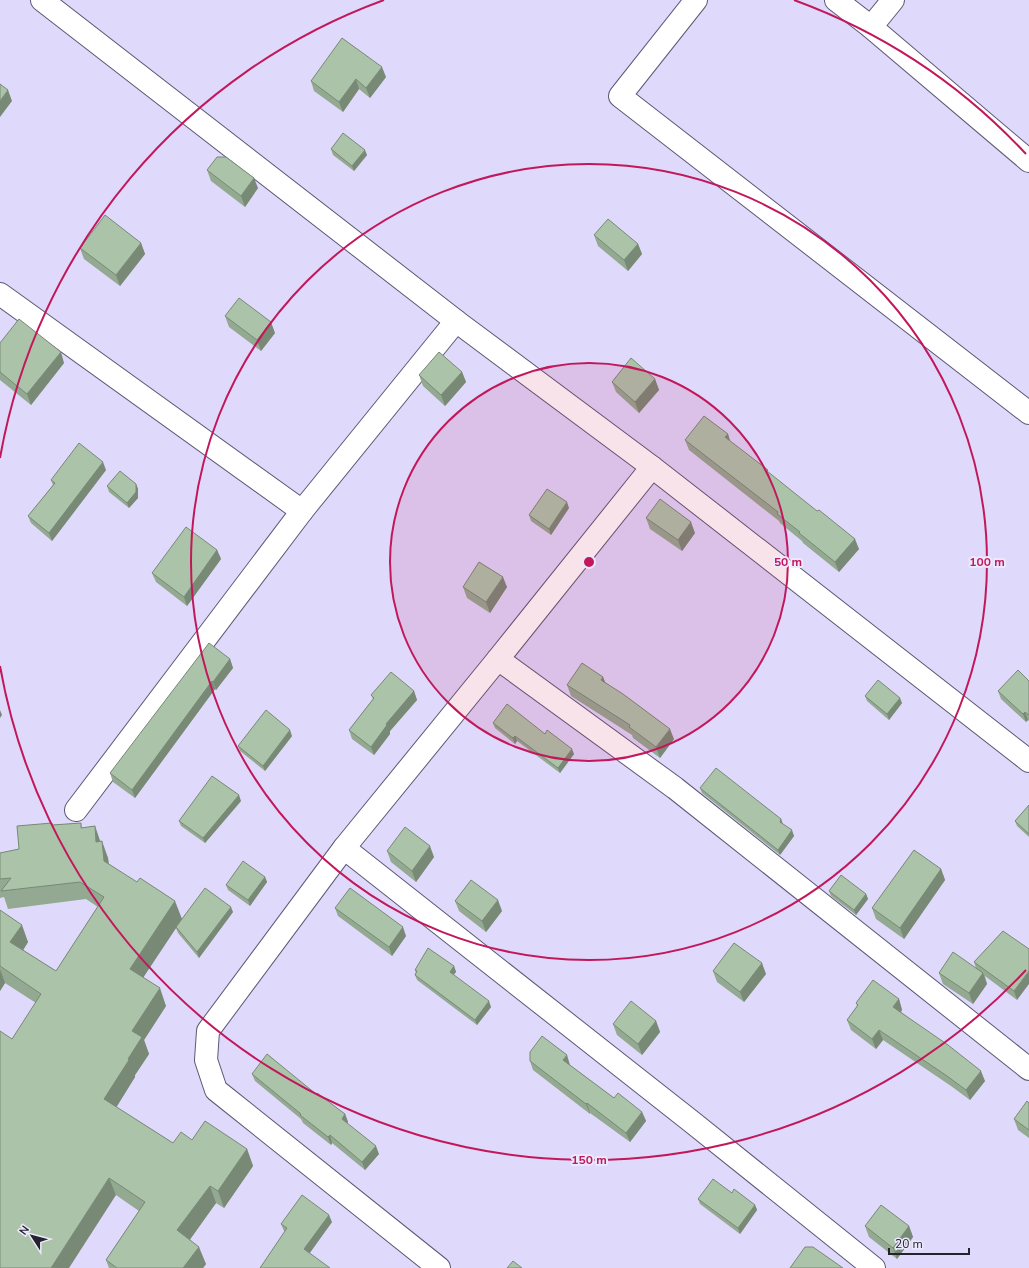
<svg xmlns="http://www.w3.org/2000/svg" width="1029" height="1268" viewBox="0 0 1029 1268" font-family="'Nunito Sans',sans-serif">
  <rect width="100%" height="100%" fill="#dfd9fb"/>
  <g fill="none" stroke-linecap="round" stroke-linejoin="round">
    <!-- street casing -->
    <g stroke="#5e5875" stroke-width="24">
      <g id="street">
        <polyline points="42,0 456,321"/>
        <polyline points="696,0 620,96 1029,413"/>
        <polyline points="836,0 871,27 1029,161"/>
        <polyline points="871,27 893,0"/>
        <polyline points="0,294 302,511"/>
        <polyline points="498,659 675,788 1029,1069"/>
        <polyline points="76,810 302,511 456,321 652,467 1029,761"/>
        <polyline points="344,848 692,1122 874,1268"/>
        <polyline points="439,1268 216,1090 206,1060 208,1031 344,848 498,659 652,467"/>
      </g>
    </g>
    <!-- street -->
    <use href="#street" stroke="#fff" stroke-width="22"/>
  </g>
  <!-- wall -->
  <g fill="#93a991">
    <polygon points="386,77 370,98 359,89 343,112 314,91 311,81"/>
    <polygon points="331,149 367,155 354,171 333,155"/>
    <polygon points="207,170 258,188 245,207 211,181"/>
    <polygon points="594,235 638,244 642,254 628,271 598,246"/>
    <polygon points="141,243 145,254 120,286 84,259 80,248"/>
    <polygon points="225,316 275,333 261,351 229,327"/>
    <polygon points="0,343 64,363 31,405 0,380"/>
    <polygon points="462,372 466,382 445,406 423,386 419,375"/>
    <polygon points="655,379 659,390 639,413 616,392 612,382"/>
    <polygon points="728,434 730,441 859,549 839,572 803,543 802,541 780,523 779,521 689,450 685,440"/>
    <polygon points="106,470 52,541 31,523 28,516 53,485 51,480"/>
    <polygon points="136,484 138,489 138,498 129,508 109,492 107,486"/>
    <polygon points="569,508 551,535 531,521 529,515"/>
    <polygon points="646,518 695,533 682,551 650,529"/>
    <polygon points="217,550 221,559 187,606 156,582 152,573"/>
    <polygon points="463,587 507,587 490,613 467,598"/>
    <polygon points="230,659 233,668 216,690 215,689 135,798 113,782 110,773"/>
    <polygon points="603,677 605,682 674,739 660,758 633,738 632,735 571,696 567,685"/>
    <polygon points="1029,681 1029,721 1028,720 1026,722 1001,699 998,691"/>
    <polygon points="414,691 417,700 390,731 390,734 374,755 352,739 349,730 373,699 371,695"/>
    <polygon points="865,696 902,703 889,720 867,701"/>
    <polygon points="493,723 545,734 574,754 560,773 517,741 515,744 495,728"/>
    <polygon points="292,736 265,771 240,751 238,746"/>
    <polygon points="700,788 781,819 783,824 794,836 780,855 702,793"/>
    <polygon points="241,801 205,843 181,826 179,821"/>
    <polygon points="1029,805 1029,837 1017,826 1015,821"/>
    <polygon points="81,823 82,828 95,826 100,841 108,858 109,864 182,919 233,912 199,958 178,933 176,928 143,977 166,1006 144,1040 149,1054 135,1075 135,1077 116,1107 173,1143 192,1140 247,1149 253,1166 224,1208 216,1203 190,1239 206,1264 203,1268 109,1268 106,1260 139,1211 116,1195 12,1039 36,1003 5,983 0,991 0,910 28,942 23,950 56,971 98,907 86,899 8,909 4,897 0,898 0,853 19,849 53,825"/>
    <polygon points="387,851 434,857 416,882 391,862"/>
    <polygon points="941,869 945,880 904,939 876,919 872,908"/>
    <polygon points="265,877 267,882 250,906 228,890 226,885"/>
    <polygon points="829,891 866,894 868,899 856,915 831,896"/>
    <polygon points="455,901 502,911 486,932 459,911"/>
    <polygon points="335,908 406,936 392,956 338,916"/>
    <polygon points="1003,931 1017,1000 985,976 987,984 973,1004 943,984 939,973 976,968 974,962"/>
    <polygon points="454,966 456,972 453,975 491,1007 477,1025 417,980 415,975 416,973 415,970"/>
    <polygon points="713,971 766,974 744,1002 717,982"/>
    <polygon points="899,999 902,1010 901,1012 985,1081 970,1100 951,1086 883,1040 876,1049 851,1030 847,1020 857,1006 856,1003"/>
    <polygon points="656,1021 660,1032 642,1055 617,1035 613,1024"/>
    <polygon points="530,1061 570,1065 614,1098 642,1112 646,1121 630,1142 590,1113 590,1114 533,1070"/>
    <polygon points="252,1074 316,1094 345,1114 348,1122 347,1123 379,1154 365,1170 332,1143 331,1145 303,1123 301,1119 255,1081"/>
    <polygon points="1029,1103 1029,1138 1018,1130 1014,1119"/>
    <polygon points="698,1199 755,1205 757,1210 740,1234 700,1204"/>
    <polygon points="332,1222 309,1253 260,1268 285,1232 284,1231 281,1224"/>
    <polygon points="865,1226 909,1226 913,1237 897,1259 869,1237"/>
  </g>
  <!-- shaded-wall -->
  <g fill="#788976">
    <polygon points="382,67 386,77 370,98 366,88"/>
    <polygon points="356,79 359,89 343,112 339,102"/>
    <polygon points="8,90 12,101 0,117 0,101"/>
    <polygon points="365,150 367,155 354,171 352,166"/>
    <polygon points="254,178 258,188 245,207 241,196"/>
    <polygon points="141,243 145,254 120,286 116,275"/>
    <polygon points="638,244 642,254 628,271 624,260"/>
    <polygon points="271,322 275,333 261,351 257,340"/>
    <polygon points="61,352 64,363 31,405 27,394"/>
    <polygon points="462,372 466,382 445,406 441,395"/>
    <polygon points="655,379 659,390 639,413 635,402"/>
    <polygon points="728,434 731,444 725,437"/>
    <polygon points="103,462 106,470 52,541 49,533"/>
    <polygon points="136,484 138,489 138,498 129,508 127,503"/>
    <polygon points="567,502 569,508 551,535 549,529"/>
    <polygon points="691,522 695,533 682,551 678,540"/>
    <polygon points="855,539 859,549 839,572 835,562"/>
    <polygon points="217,550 221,559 187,606 184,597"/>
    <polygon points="503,577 507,587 490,613 486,602"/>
    <polygon points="230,659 233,668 216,690 213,682"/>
    <polygon points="603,677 607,687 601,680"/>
    <polygon points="212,681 215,689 135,798 132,790"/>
    <polygon points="414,691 417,700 390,731 390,734 374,755 371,747 386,724"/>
    <polygon points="900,698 902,703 889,720 887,714"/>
    <polygon points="0,710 2,715 0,718"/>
    <polygon points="1025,712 1028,720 1026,722 1023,714"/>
    <polygon points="670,729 674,739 660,758 656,747"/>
    <polygon points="290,730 292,736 265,771 263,766"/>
    <polygon points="515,736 517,741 515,744 513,738"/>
    <polygon points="572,749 574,754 560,773 558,768"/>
    <polygon points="239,795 241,801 205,843 203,838"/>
    <polygon points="781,819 783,825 780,822"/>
    <polygon points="95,826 101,844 96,842"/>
    <polygon points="792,830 794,836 780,855 778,850"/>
    <polygon points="102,841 108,858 110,878 104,861"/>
    <polygon points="430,846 434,857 416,882 412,871"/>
    <polygon points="941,869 945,880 904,939 900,928"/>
    <polygon points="265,877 267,882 250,906 248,900"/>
    <polygon points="866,894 868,899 856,915 854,910"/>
    <polygon points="498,900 502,911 486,932 482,921"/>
    <polygon points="175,901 182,919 137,987 130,969"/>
    <polygon points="231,907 233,912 199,958 197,952"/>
    <polygon points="22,925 28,942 17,960 10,942"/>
    <polygon points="403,927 406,936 392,956 389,947"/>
    <polygon points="762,963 766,974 744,1002 740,992"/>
    <polygon points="454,966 456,972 452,977 450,972"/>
    <polygon points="0,969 5,983 0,991"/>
    <polygon points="1029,971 1029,984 1017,1000 1014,991"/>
    <polygon points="983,973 987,984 973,1004 969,993"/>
    <polygon points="160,988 166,1006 144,1040 149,1054 135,1075 135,1077 111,1116 104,1099 132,1031"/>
    <polygon points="899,999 902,1010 897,1017 893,1007"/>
    <polygon points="489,1001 491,1007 477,1025 475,1020"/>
    <polygon points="656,1021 660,1032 642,1055 638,1044"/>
    <polygon points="879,1030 883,1040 876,1049 872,1039"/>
    <polygon points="567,1055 570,1065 566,1070 563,1060"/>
    <polygon points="981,1071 985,1081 970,1100 966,1090"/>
    <polygon points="587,1103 590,1113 590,1114 586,1104"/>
    <polygon points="642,1112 646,1121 630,1142 626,1133"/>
    <polygon points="345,1114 348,1122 345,1126 342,1119"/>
    <polygon points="330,1135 332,1143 331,1145 328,1137"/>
    <polygon points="376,1146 379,1154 365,1170 362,1162"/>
    <polygon points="247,1149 253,1166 224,1208 218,1191"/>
    <polygon points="109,1178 116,1195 69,1268 51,1268"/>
    <polygon points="210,1186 216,1203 184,1248 177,1230"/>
    <polygon points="755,1205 757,1210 740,1234 738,1228"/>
    <polygon points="329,1215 332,1222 307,1257 304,1249"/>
    <polygon points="909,1226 913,1237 897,1259 893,1248"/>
    <polygon points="199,1247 206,1264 203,1268 183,1268"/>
  </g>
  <!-- building -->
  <g fill="#abc4a9" stroke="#788976">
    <polygon points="342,38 382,67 366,88 356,79 339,102 311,81"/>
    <polygon points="0,84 8,90 0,101"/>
    <polygon points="343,133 365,150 352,166 331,149"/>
    <polygon points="217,157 226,157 254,178 241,196 207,170"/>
    <polygon points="105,215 141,243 116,275 80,248"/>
    <polygon points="608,219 638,244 624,260 594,235"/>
    <polygon points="239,298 271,322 257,340 225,316"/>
    <polygon points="19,319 61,352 27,394 0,372 0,343"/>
    <polygon points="439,352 462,372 441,395 419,375"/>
    <polygon points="631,358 655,379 635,402 612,382"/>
    <polygon points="704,416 728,434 725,437 768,470 767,471 817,511 819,510 855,539 835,562 799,533 800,532 777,514 778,512 685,440"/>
    <polygon points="79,443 103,462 49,533 28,516 55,483 51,480"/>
    <polygon points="120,471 136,484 136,492 127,503 107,486"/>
    <polygon points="547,489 567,502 549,529 529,515"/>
    <polygon points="660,499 691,522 678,540 646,518"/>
    <polygon points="186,527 217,550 184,597 152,573"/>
    <polygon points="479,562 503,577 486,602 463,587"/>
    <polygon points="209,643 230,659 213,682 212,681 132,790 110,773"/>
    <polygon points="582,663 603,677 601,680 623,694 670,729 656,747 629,727 630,725 567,685"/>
    <polygon points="1018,670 1029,681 1029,715 1025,712 1023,714 998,691"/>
    <polygon points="391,672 414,691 386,724 387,725 371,747 349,730 374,698 371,695"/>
    <polygon points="878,680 900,698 887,714 865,696"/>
    <polygon points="507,704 545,734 547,730 572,749 558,768 515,736 513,738 493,723"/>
    <polygon points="266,710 290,730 263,766 238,746"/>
    <polygon points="716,768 781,819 780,822 792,830 778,850 700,788"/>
    <polygon points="212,776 239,795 203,838 179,821"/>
    <polygon points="1029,805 1029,834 1015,821"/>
    <polygon points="52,823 52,825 81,823 81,828 95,826 96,842 102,841 104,861 137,882 140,878 175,901 130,969 160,988 132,1031 142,1037 128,1059 129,1060 104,1099 173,1143 181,1132 192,1140 205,1121 247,1149 218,1191 210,1186 177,1230 199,1247 183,1268 117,1268 106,1260 145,1202 109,1178 51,1268 0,1268 0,1031 12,1039 41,994 0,966 0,910 22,925 10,942 56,971 104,897 80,882 1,891 11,878 0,879 0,853 19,849 17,826"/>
    <polygon points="405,827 430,846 412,871 387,851"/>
    <polygon points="914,850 941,869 900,928 872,908"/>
    <polygon points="243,861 265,877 248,900 226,885"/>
    <polygon points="841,875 866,894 854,910 829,891"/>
    <polygon points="471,880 498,900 482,921 455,901"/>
    <polygon points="205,888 231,907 197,952 176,927"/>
    <polygon points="350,888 403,927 389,947 335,908"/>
    <polygon points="1003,931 1029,949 1029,971 1014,991 974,962"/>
    <polygon points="734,943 762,963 740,992 713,971"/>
    <polygon points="428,948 454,966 450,972 489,1001 475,1020 415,975 417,971 415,970"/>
    <polygon points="953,952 983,973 969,993 939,973"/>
    <polygon points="873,980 899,999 893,1007 948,1045 981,1071 966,1090 947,1076 879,1030 872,1039 847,1020 858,1005 856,1003"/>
    <polygon points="631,1001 656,1021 638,1044 613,1024"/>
    <polygon points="542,1036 567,1055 563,1060 614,1098 618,1093 642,1112 626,1133 587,1103 586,1104 530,1061 530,1052"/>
    <polygon points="267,1054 316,1094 317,1093 345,1114 342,1119 376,1146 362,1162 330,1135 328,1137 300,1115 301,1114 252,1074"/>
    <polygon points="1027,1101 1029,1103 1029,1130 1014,1119"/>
    <polygon points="713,1179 732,1193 734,1189 755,1205 738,1228 698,1199"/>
    <polygon points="302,1195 329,1215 304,1249 330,1268 260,1268 287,1228 281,1224"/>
    <polygon points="881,1205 909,1226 893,1248 865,1226"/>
    <polygon points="805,1247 813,1247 843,1268 790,1268"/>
    <polygon points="513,1261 522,1268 507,1268"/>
  </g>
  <!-- distance rings -->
  <circle cx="589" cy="562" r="199" fill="#c2185b" fill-opacity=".12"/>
  <g fill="none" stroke="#c2185b" stroke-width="2">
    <circle cx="589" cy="562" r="199"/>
    <circle cx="589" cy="562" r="398"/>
    <path d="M1026 970A598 598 0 0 1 0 666M0 458A598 598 0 0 1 384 0M794 0A598 598 0 0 1 1026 154"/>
  </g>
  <circle cx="589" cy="562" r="6" fill="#c2185b" stroke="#ece9fd" stroke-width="2"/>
  <g font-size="12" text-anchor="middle" font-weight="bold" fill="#c2185b" stroke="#ece9fd" stroke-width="4" stroke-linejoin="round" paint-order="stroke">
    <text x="788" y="566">50 m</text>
    <text x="987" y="566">100 m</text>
    <text x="589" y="1164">150 m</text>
  </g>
  <!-- north arrow -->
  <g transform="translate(32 1236) rotate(306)" stroke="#ece9fd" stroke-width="3" paint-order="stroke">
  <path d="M0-3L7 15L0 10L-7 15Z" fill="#24222e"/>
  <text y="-6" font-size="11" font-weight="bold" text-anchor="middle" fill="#24222e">N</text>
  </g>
  <!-- scale -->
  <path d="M889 1248v6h80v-6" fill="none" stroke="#24222e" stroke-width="2"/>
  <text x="895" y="1248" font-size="12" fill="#24222e" stroke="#ece9fd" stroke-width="3" paint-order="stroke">20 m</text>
</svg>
